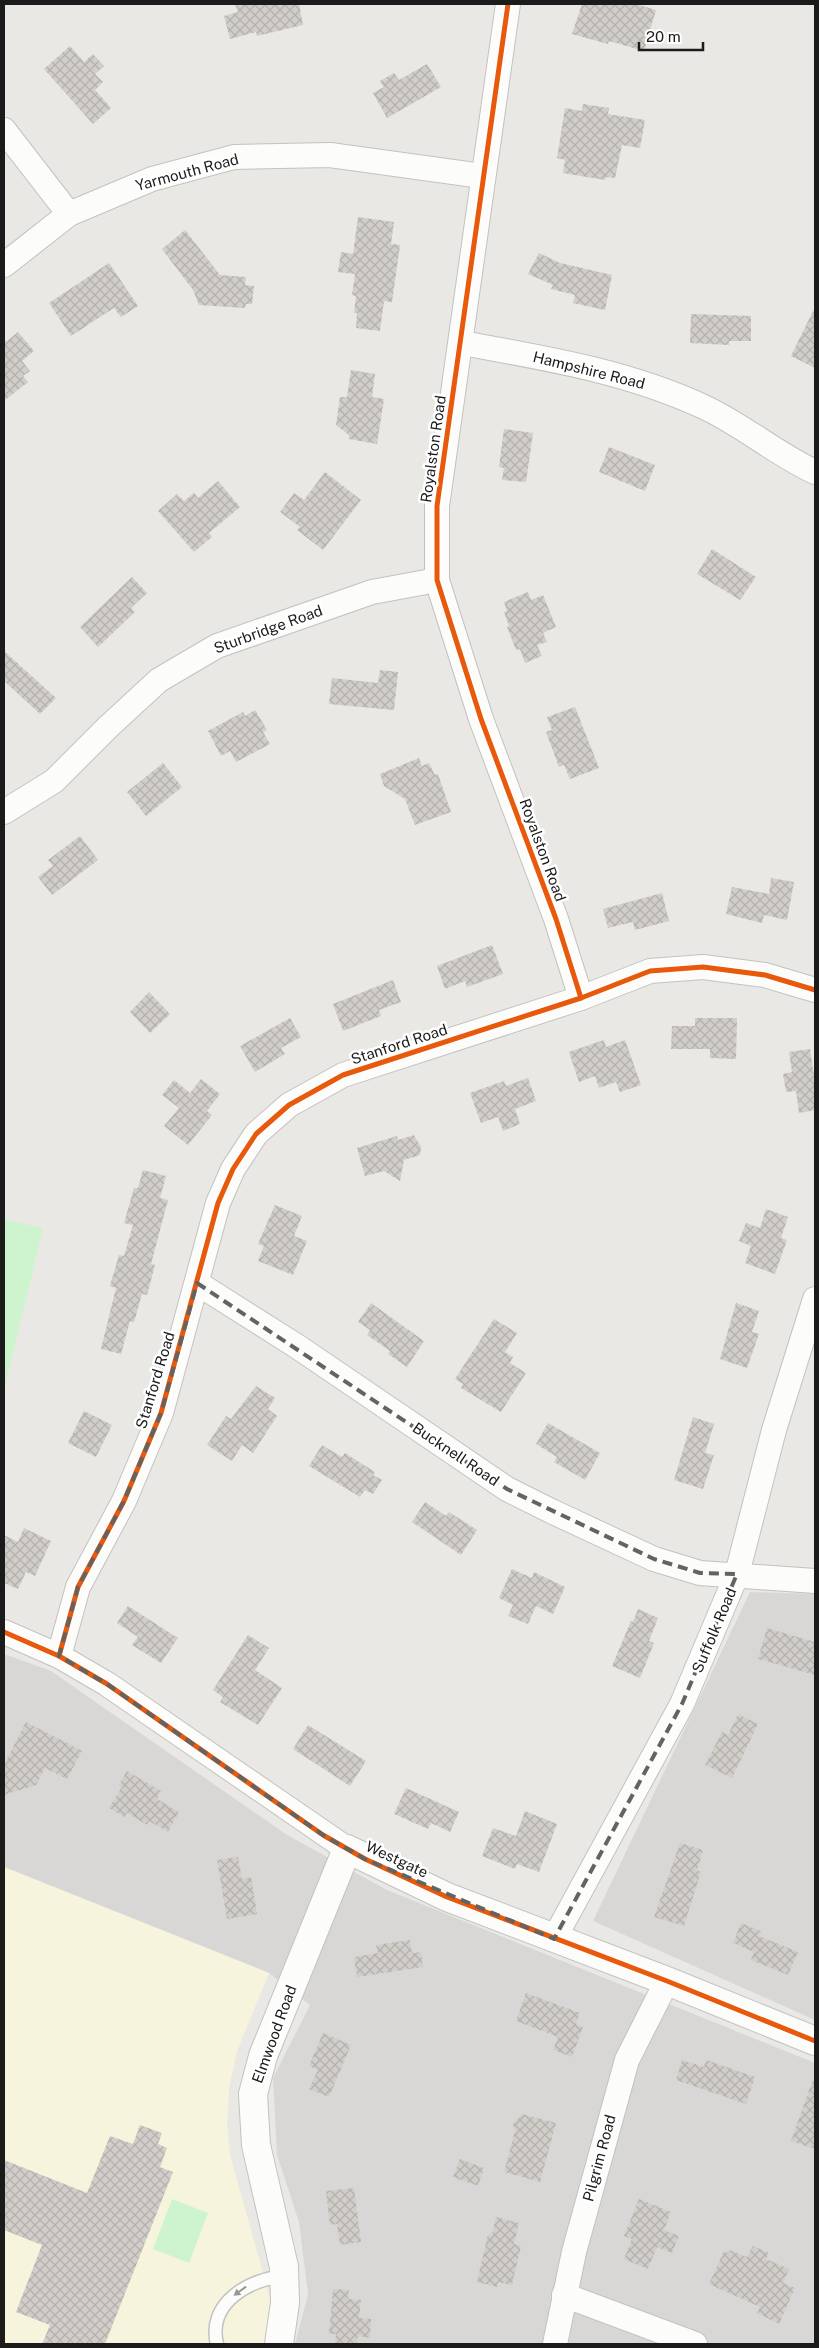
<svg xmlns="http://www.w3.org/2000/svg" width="819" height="2348" viewBox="0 0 819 2348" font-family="'Public Sans',sans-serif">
  <defs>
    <pattern id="building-cross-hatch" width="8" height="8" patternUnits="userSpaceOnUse" patternTransform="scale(1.25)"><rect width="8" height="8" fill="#d1ceca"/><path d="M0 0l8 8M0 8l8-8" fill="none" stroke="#b3b0ad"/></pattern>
  </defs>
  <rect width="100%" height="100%" fill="#eae8e4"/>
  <!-- residential -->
  <g fill="#d9d7d5">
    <polygon points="750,1592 815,1594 815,2020 593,1921"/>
    <polygon points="4,1654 51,1671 287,1835 387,1890 815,2063 815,2344 295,2344 308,2294 299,2222 277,2155 273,2078 310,2005 269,1973 4,1867"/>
  </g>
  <!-- education -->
  <polygon fill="#f6f4dd" points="4,1867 269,1973 237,2051 229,2088 227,2123 230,2155 270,2298 272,2311 267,2344 4,2344"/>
  <!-- park -->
  <g fill="#cef4ce">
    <polygon points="4,1219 43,1228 4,1391"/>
    <polygon points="172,2199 208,2213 189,2263 153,2249"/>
  </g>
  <!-- building -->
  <g fill="url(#building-cross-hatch)">
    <polygon points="235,4 299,4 303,25 257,36 256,32 230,39 224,16 238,12"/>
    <polygon points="582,4 636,4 656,10 644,51 609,41 608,44 572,34"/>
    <polygon points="70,46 84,62 93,54 104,66 95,74 103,82 95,90 111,108 93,124 44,69"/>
    <polygon points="427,64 441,87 387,118 373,93 384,87 380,81 394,73 399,80"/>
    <polygon points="583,104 609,108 608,114 645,120 640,148 622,145 615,178 606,177 605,180 563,173 565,160 557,158 565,108 582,111"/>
    <polygon points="358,217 394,222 391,244 400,245 392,302 384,301 380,331 356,328 357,313 354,313 356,296 352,295 355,274 338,272 341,252 353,254"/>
    <polygon points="185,230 220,275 246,277 245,285 254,286 252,304 246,304 245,308 199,305 193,290 162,249"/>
    <polygon points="539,253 560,263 612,275 605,310 573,303 575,295 551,289 553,285 528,274"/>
    <polygon points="109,263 138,306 121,317 114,308 71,336 49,303"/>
    <polygon points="815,307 815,368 791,356"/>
    <polygon points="691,314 751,316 751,341 729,341 729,345 690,343"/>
    <polygon points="18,332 34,351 22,361 30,371 23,376 28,382 4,401 4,339 6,342"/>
    <polygon points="351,370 375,374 372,397 384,399 377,444 349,439 349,435 336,425 340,397 347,397"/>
    <polygon points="504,429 533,433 526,482 502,480 504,468 499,467"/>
    <polygon points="609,447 655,465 645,491 599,472"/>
    <polygon points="325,472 361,500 323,550 297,530 300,527 280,512 294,493 304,500"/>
    <polygon points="218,481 240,507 209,533 212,537 194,552 158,511 177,494 184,501 194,493 198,498"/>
    <polygon points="712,549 756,577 740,600 697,574"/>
    <polygon points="132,577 147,593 131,608 135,612 98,647 80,627"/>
    <polygon points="528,592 531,600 543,595 556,627 543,633 547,642 537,645 542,656 525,663 520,649 516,650 507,627 509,626 504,612 507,611 504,602"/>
    <polygon points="4,651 56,698 40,714 4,681"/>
    <polygon points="380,670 398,672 394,710 329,704 332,678 378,683"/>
    <polygon points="575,707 599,768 570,779 564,765 559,767 546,732 552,730 547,717"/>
    <polygon points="255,710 267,730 263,732 270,744 236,762 230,751 221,756 208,731 243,712 245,716"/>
    <polygon points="419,758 422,766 429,763 435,775 438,774 451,812 415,825 405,799 384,786 380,774"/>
    <polygon points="163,763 182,787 146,816 127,792"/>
    <polygon points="80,836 98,860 52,895 38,877 53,866 48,860"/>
    <polygon points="771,878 794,882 787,920 764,915 762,923 726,914 732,887 769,894"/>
    <polygon points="662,893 669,921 635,930 633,922 608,928 603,909"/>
    <polygon points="492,945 503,974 467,987 465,981 445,989 437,966"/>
    <polygon points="393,980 401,1002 379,1010 381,1016 343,1031 333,1004"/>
    <polygon points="149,992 170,1014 150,1033 130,1012"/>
    <polygon points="290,1018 301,1037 281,1048 285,1054 255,1072 240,1046"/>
    <polygon points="695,1018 737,1018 736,1059 710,1058 710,1049 671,1049 672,1026 695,1026"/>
    <polygon points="604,1040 606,1047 625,1040 641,1085 620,1092 616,1082 599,1088 595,1076 579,1082 569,1052"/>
    <polygon points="810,1049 815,1082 815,1110 799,1113 796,1091 786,1092 783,1074 792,1072 789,1052"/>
    <polygon points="528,1078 536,1101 515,1109 520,1124 503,1131 498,1117 481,1123 470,1093 504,1081 506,1086"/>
    <polygon points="201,1079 220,1094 207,1111 212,1115 188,1145 164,1126 179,1108 162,1095 174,1080 190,1093"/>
    <polygon points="414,1135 421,1147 420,1155 404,1160 400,1181 384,1171 365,1176 357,1148 397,1136 398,1140"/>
    <polygon points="143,1170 166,1176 160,1198 168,1200 151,1264 155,1265 147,1295 142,1294 134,1322 130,1321 121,1354 101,1349 116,1288 110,1286 119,1255 124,1256 133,1225 124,1223 134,1188 138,1188"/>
    <polygon points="275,1205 302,1216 294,1236 307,1241 293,1275 258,1261 264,1246 258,1244"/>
    <polygon points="766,1209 788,1217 781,1238 787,1240 775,1274 745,1263 751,1246 739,1241 746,1223 760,1228"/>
    <polygon points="371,1303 424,1341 407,1367 388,1354 390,1351 367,1335 370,1330 358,1322"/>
    <polygon points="736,1303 759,1311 752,1332 759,1334 747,1368 720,1359"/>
    <polygon points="494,1319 517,1333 505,1352 513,1357 510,1363 526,1373 501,1412 461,1388 463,1384 455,1379"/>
    <polygon points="256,1386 275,1398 268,1409 277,1416 253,1453 242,1445 232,1461 207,1445 226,1416 231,1419"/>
    <polygon points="84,1411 112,1425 96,1457 68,1443"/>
    <polygon points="693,1417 714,1424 705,1453 714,1455 703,1489 674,1480"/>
    <polygon points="548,1423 600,1453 585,1480 554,1462 557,1457 536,1444"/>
    <polygon points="322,1445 342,1457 345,1453 375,1472 373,1475 382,1480 373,1494 365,1490 360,1497 309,1466"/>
    <polygon points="425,1502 446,1516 449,1512 477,1530 461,1555 412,1522"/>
    <polygon points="24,1528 51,1541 35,1576 26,1572 18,1589 4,1583 4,1535 18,1542"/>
    <polygon points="512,1569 532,1578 534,1572 565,1587 553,1614 536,1606 528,1624 508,1616 513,1605 499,1598"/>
    <polygon points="128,1606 178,1638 161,1663 132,1645 138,1637 117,1623"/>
    <polygon points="638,1609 658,1618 649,1641 654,1643 640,1678 612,1666 631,1621 633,1622"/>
    <polygon points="767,1628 815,1642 815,1675 758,1659"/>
    <polygon points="248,1635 269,1648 255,1670 282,1688 258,1725 220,1702 223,1697 213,1690"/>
    <polygon points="738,1714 758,1724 732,1778 705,1765 722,1732 728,1735"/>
    <polygon points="26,1722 82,1751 67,1779 45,1768 36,1785 4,1795 4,1765"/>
    <polygon points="308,1725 366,1761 350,1786 293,1749"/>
    <polygon points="127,1771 161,1791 157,1799 179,1812 168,1832 149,1821 147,1825 127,1813 124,1817 109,1808 122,1787 119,1785"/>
    <polygon points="406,1788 459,1812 450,1832 431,1823 428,1829 394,1814"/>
    <polygon points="525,1811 557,1824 539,1872 517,1864 515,1869 482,1856 493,1828 516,1836"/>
    <polygon points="680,1843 703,1850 697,1870 701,1872 684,1926 654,1917"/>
    <polygon points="238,1857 242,1879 251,1877 257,1914 227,1919 217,1860"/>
    <polygon points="741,1923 761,1931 759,1936 798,1952 788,1975 751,1960 754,1952 733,1943"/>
    <polygon points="410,1940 412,1953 421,1952 423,1967 357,1977 354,1957 378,1953 376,1945"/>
    <polygon points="526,1993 580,2013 576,2024 583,2027 572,2057 553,2050 558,2037 516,2021"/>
    <polygon points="323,2033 351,2045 329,2097 309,2089 318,2070 309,2066"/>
    <polygon points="682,2060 704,2067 706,2060 755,2077 746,2104 676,2080"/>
    <polygon points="813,2079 815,2079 815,2149 791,2141"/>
    <polygon points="522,2114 556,2123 540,2182 504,2172 515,2131 513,2124"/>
    <polygon points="140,2125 162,2133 158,2144 167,2148 160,2167 173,2172 105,2344 42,2344 50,2325 16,2312 42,2245 4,2230 4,2160 87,2193 110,2136 133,2144"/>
    <polygon points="460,2159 484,2168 478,2186 453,2177"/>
    <polygon points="354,2188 361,2242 340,2245 337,2224 330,2225 326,2191"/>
    <polygon points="639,2199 671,2212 664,2230 679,2236 672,2253 657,2247 648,2269 624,2259 632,2239 624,2236"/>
    <polygon points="496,2217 519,2223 514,2244 521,2246 512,2285 498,2282 497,2287 477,2282 488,2234 492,2235"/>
    <polygon points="753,2246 769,2253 766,2259 789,2269 783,2283 795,2288 779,2324 757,2313 760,2307 709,2284 724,2251 728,2253 730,2250 747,2257"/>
    <polygon points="333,2289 349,2290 348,2299 361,2300 359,2318 371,2319 370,2338 358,2336 357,2344 335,2344 336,2334 329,2334"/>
  </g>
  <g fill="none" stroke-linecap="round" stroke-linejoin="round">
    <!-- service casing -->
    <g stroke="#c2c2c0" stroke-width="15">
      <path id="service" d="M217,2344C207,2303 249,2279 285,2276"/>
    </g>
    <!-- minor casing -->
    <g stroke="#c2c2c0" stroke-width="26">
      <g id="minor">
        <polyline points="508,4 437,506 437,580 481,719 556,919 581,998"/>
        <polyline points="4,130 69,214"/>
        <polyline points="4,265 69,214 152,179 234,157 330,155 482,176"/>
        <path d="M462,343C544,358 627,371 704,407C743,425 776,454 815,472"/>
        <polyline points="4,812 54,781 108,727 159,680 217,646 372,592 437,580"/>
        <polyline points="197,1283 298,1347 507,1489 551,1511 654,1559 700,1573 815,1581"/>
        <polyline points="4,1632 59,1656 107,1684 347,1849"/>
        <polyline points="59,1656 78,1587 124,1501 161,1413 218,1203 233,1169 256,1134 289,1105 343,1075 581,998 650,971 703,967 765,975 815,990"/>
        <polyline points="554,1939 682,1704 737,1574 774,1430 815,1299"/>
        <polyline points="564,2295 695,2344"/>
        <polyline points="555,2344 574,2252 627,2060 667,1981"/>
      </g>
    </g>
    <!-- tertiary casing -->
    <g stroke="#c2c2c0" stroke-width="30">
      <polyline id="tertiary" points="279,2344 285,2303 284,2267 256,2145 253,2094 263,2056 347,1849 447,1897 667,1981 815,2041"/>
    </g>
    <!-- service -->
    <use href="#service" stroke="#fcfcfb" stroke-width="12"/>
    <!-- minor -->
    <use href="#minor" stroke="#fcfcfb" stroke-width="24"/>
    <!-- tertiary -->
    <use href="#tertiary" stroke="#fcfcfb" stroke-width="28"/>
    <!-- cycleway casing -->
    <g stroke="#fff" stroke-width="8">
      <g id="cycleway">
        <polyline points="508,4 437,506 437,580 481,719 556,919 581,998"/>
        <polyline points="4,1632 59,1656 107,1684 323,1835 365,1859 447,1897 667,1981 815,2041"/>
        <polyline points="59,1656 78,1587 124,1501 161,1413 218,1203 233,1169 256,1134 289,1105 343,1075 581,998 650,971 703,967 765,975 815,990"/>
      </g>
    </g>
    <!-- cycleway -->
    <use href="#cycleway" stroke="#e8590c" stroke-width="5"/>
  </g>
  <!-- one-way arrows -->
  <defs><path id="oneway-solid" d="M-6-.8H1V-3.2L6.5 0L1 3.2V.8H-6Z" transform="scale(1.25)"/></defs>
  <use fill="#979796" href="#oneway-solid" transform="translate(240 2291) rotate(144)"/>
  <!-- marked area -->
  <path fill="none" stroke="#636361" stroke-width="4" stroke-dasharray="10 6" stroke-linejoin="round" d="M197,1283L507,1489L654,1559L700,1573L737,1574L682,1704L554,1939L365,1859L323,1835L107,1684L59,1656L78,1587L124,1501L161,1413Z"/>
  <g text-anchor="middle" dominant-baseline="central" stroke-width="5" stroke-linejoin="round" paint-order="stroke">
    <!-- street labels -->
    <g font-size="15" fill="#1b1b1b" stroke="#fff">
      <text transform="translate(187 172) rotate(-15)">Yarmouth Road</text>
      <text transform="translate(589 370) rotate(14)">Hampshire Road</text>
      <text transform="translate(433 449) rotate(-82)">Royalston Road</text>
      <text transform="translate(268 629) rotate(-20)">Sturbridge Road</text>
      <text transform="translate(543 850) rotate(70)">Royalston Road</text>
      <text transform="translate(399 1044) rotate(-18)">Stanford Road</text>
      <text transform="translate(155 1380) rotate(-73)">Stanford Road</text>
      <text transform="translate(456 1454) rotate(34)">Bucknell Road</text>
      <text transform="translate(714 1630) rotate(-67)">Suffolk Road</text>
      <text transform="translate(397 1859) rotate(25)">Westgate</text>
      <text transform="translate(274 2034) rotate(-70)">Elmwood Road</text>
      <text transform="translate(599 2158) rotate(-75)">Pilgrim Road</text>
    </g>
  </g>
  <!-- border -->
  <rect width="819" height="2348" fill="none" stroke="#1b1b1b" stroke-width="10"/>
  <!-- scale -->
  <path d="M639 42v8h64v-8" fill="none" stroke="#1b1b1b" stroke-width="2.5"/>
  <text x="646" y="42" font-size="15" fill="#1b1b1b" stroke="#ffffff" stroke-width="4" paint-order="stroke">20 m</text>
</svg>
